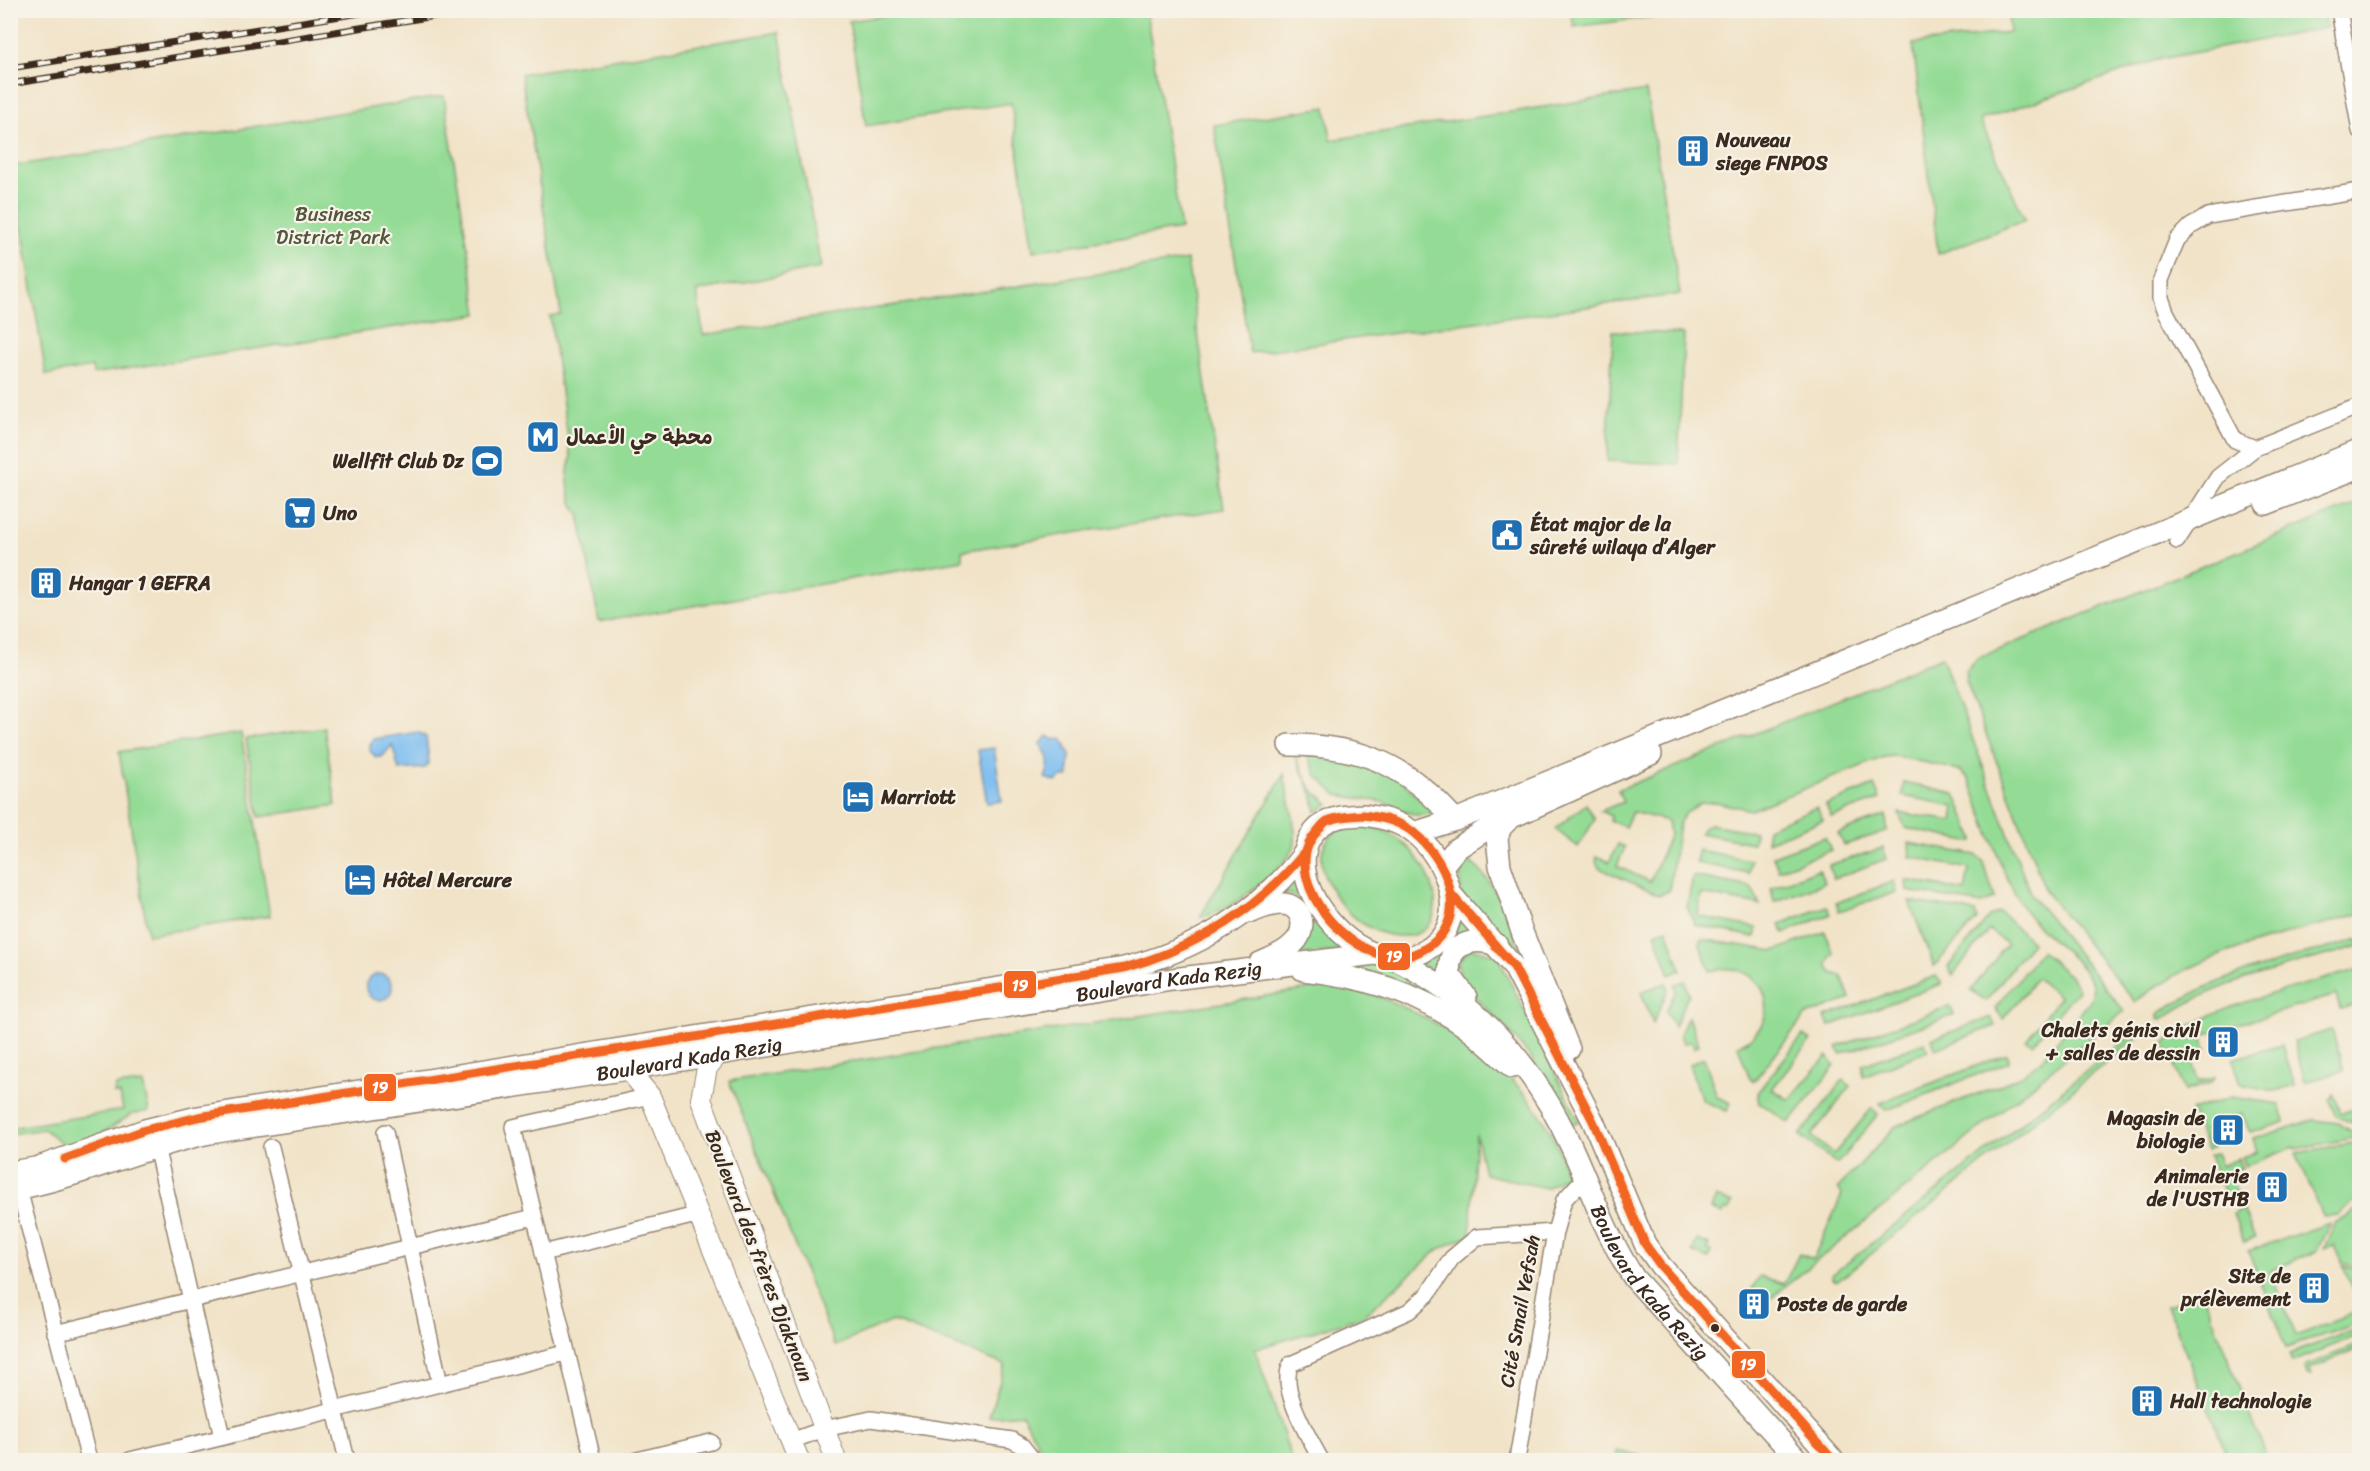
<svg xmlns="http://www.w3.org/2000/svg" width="2370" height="1471" viewBox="0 0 2370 1471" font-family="Sriracha,'Playpen Sans Arabic',sans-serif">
  <rect width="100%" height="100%" fill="#f7f3e8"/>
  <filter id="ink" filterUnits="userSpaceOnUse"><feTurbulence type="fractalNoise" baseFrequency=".0167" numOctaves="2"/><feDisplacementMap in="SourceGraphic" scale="12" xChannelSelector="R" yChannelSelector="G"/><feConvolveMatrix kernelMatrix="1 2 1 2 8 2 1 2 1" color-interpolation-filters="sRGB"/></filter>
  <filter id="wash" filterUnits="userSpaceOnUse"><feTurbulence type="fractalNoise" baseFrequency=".008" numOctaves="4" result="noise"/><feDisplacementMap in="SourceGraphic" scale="24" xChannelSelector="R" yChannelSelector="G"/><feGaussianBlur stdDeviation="1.35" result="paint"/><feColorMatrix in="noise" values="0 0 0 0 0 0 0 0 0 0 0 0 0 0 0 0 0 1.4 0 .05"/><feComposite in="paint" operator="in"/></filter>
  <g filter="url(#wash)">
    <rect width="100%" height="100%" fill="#f1e3c8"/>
    <!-- green -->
    <g fill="#94dc96" stroke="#68835a" stroke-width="1.5">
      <polygon points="919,10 1146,11 1181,229 1033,251 1011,103 866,126 849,21"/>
      <polygon points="1680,10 1681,13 1574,27 1571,11"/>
      <polygon points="2048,10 2323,11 2326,28 2160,59 1980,120 2025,220 1938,254 1913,44 2010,32 2008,17"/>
      <path d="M779,32L821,268L697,291L703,335L1187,260L1224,509L962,551V560L599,622L579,514C568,502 565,474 571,458L550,316L561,314L521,74Z"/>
      <polygon points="1646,91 1680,294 1250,353 1214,125 1326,107 1331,140"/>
      <polygon points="444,96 478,314 93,374 92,367 46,375 12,166"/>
      <polygon points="1613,331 1684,334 1678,464 1607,461"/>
      <path d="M2359,502V914C2284,936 2198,951 2135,1002L2046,892L1966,681V671L1978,658Z"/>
      <path d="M1942,657L2031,895L2124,1011L1765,1303L1752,1289L1760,1276L1784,1284L1799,1254L1813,1259L1842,1195L1838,1188L1896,1126L2015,1079L2041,1061L2091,1000L2093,986C2077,952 2045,939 2025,911C2003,879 1984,817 1969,779L1959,770L1894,756L1884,757L1751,810L1716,802L1701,803L1685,814L1679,823L1669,891L1659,895L1599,868L1596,862L1597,856L1609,862L1618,844L1625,847L1617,866L1650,882L1670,834L1668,821L1632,812L1625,827L1610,821L1611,816L1600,811L1623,802L1618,790Z"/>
      <polygon points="324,727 336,805 259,817 246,739"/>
      <polygon points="241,733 270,916 148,935 119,752"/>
      <polygon points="1322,750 1389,769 1436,814 1415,815 1383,802 1337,795 1316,775 1307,754"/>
      <polygon points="1294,754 1311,788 1329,804 1316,812 1313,796"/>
      <path d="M1284,774C1287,792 1297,825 1295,843C1292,866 1222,917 1200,917Z"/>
      <polygon points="1904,783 1955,794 1974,839 1972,842 1905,828 1899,813 1953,821 1955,806 1902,796"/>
      <polygon points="1874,785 1880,799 1831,817 1826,805"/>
      <polygon points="1586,804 1595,819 1578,847 1555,829"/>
      <polygon points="1817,807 1823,820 1767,842 1767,828"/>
      <polygon points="1886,815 1887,831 1844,845 1838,833"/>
      <polygon points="1710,824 1755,832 1753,843 1700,833 1703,828"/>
      <path d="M1360,825C1431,830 1467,940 1398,936C1338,933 1282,832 1360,825Z"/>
      <polygon points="1825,837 1831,850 1778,870 1773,856"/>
      <polygon points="1909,843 1976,855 1983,861 1995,898 1982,904 1907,891 1906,880 1965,891 1969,869 1910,857"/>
      <polygon points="1883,848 1886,859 1833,879 1829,865"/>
      <polygon points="1698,850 1751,860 1749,873 1696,863"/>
      <path d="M1466,860C1499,877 1517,943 1530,976L1461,895L1460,875Z"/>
      <polygon points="1299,868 1356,950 1285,956 1302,902 1290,894 1277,894"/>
      <polygon points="1819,869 1824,883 1774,902 1771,888"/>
      <polygon points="1693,876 1751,887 1760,905 1701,894 1698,916 1757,928 1755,937 1695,925 1687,907"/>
      <polygon points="1894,881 1897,892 1839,911 1836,903"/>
      <polygon points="1909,901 1975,912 1977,919 1934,966"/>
      <polygon points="1827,906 1831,914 1784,933 1780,924"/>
      <polygon points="2000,912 2032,942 1986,1001 1971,990 2007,944 1989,930 1953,975 1948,967 1990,916"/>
      <polygon points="1460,916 1474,931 1448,982 1415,961"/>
      <polygon points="1667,929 1681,970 1670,975 1655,933"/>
      <path d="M1825,932L1834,954C1827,959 1826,966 1832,973L1842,976L1850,999L1805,1016L1754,1081L1750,1079L1738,1046C1790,1021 1765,956 1710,971L1700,945L1701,939L1774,951Z"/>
      <path d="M2359,939V946C2293,966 2219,979 2162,1019L2158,1018V1014C2216,973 2292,960 2359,939Z"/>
      <polygon points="1471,948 1497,955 1579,1121 1572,1124 1529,1055 1498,1019 1461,984 1458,961"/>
      <polygon points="2041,951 2073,979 2078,990 2033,1044 2026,1040 2060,997 2037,978 2003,1019 1995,1008"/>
      <polygon points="1382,959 1464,1012 1333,965"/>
      <path d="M2359,969V1008L2358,1004L2340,1009L2336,995L2202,1035L2206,1049L2190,1054L2198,1082L2215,1077L2210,1083L2184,1091L2165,1043C2211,1004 2301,987 2359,969Z"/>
      <polygon points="1936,976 1942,984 1829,1026 1825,1017"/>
      <path d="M1326,981C1346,987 1368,992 1387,1000C1464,1032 1549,1090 1566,1176L1546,1188L1484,1174L1476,1134L1470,1235L1439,1249L1362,1317L1255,1349L1292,1460H1047L1022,1414L989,1417L1005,1365L892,1321L835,1346L729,1081L1310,989Z"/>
      <polygon points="1685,981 1689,994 1674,1026 1666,1011 1676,991 1674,985"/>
      <polygon points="1666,983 1668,990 1653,1023 1641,992"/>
      <polygon points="1950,1006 1954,1015 1841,1054 1837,1047"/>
      <polygon points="1688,1017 1699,1045 1694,1048 1691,1041 1683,1044 1680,1034"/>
      <polygon points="1991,1017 1995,1026 1935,1049 1932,1039"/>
      <polygon points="2139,1029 2143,1033 1838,1281 1834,1280 1832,1275"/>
      <polygon points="2332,1030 2344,1071 2305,1082 2294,1041"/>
      <polygon points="1803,1035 1811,1040 1772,1089 1789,1100 1827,1056 1835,1066 1789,1123 1759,1102 1757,1093"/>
      <polygon points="1925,1042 1928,1051 1863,1076 1863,1065"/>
      <polygon points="2282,1045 2295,1085 2275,1091 2241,1084 2233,1059"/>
      <polygon points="2007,1054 2009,1062 1887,1110 1880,1103"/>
      <polygon points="1704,1058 1717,1097 1731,1103 1727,1111 1703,1101 1689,1065"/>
      <polygon points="1843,1080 1851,1086 1811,1136 1834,1154 1872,1108 1878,1114 1837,1164 1800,1135"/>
      <polygon points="143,1083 149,1111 132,1114 95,1138 72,1145 63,1144 44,1129 11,1134 11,1128 123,1110 120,1094 114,1094 116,1086"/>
      <polygon points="2334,1094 2340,1113 2359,1108 2359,1126 2336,1116 2330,1100"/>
      <polygon points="2231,1097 2280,1104 2285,1122 2250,1133 2242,1113 2206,1128 2213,1147 2207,1150 2191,1110"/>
      <polygon points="2313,1120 2339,1123 2359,1137 2295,1149 2294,1147 2245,1166 2241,1158 2257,1151 2253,1139"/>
      <polygon points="2359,1142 2357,1200 2339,1215 2323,1216 2296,1153"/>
      <polygon points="2216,1153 2221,1166 2238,1159 2242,1168 2229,1173 2240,1201 2229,1205 2209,1156"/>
      <polygon points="1716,1197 1732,1203 1729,1211 1725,1209 1723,1214 1711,1209"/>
      <polygon points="2359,1207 2359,1268 2342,1263 2334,1245 2324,1249 2335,1222 2348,1217"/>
      <polygon points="2243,1209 2255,1238 2244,1242 2233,1214"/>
      <polygon points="2330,1223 2317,1251 2270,1271 2296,1336 2359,1311 2359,1323 2286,1348 2248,1251"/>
      <polygon points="1697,1240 1709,1245 1707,1250 1711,1251 1708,1259 1692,1252"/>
      <polygon points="2343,1266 2359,1271 2359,1306"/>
      <polygon points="2202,1292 2268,1460 2229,1460 2167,1306"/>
      <polygon points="2359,1328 2359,1335 2292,1362 2289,1354"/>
      <polygon points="2359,1344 2359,1349 2309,1369 2311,1376 2307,1375 2305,1368 2307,1365"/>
      <polygon points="1616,1451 1648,1457 1651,1460 1615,1460"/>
    </g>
    <!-- water -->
    <g fill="#7bbdf0" stroke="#5b7487" stroke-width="1.5">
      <polygon points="418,732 426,737 429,762 425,768 399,770 392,745 382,757 376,757 370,751 370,744 374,739"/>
      <path d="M1048,736L1055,740L1062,738L1070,755L1068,777H1062L1056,782L1045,778C1051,764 1049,755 1040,744Z"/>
      <polygon points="994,748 1002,801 987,803 978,750"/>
      <circle cx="379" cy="987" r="13"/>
    </g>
  </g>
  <g filter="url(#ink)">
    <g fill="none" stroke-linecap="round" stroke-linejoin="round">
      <!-- minor casing -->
      <g stroke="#968673" stroke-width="18">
        <g id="minor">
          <polyline points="2339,10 2360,131"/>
          <polyline points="2360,191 2208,216 2190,227 2177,240 2161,280 2161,298 2166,312 2235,440 2255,448 2360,406"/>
          <polyline points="2177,541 2218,477 2255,448"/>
          <polyline points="385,1132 440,1384"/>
          <polyline points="156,1146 222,1437"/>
          <polyline points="271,1147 347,1460"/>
          <polyline points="19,1189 89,1460"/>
          <polyline points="543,1253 700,1214"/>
          <polyline points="55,1333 534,1217"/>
          <polyline points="791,1441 824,1429 871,1419 1012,1440 1022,1446 1033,1460"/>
          <polyline points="130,1460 566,1353"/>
          <polyline points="593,1460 513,1127 650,1096"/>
          <polyline points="637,1460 711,1442"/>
          <path d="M1321,1460C1309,1437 1278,1388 1291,1364L1409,1311L1427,1295L1452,1258L1477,1237L1555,1232"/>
          <polyline points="1517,1460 1555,1232 1564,1200 1584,1178"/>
        </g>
      </g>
      <!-- tertiary casing -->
      <g stroke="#968673" stroke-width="22">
        <g id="tertiary">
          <polyline points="719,1053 707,1068 701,1099 836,1460"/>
          <polyline points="628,1069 650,1096 799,1460"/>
        </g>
      </g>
      <!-- secondary casing -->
      <g stroke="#968673" stroke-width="24">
        <g id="secondary">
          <polyline points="2266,504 2360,467"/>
          <path d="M1289,745C1362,745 1407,765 1455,820"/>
          <path d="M1363,815C1381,817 1399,821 1414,833C1445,857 1471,918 1431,947C1363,996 1262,866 1323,824C1335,816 1349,816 1363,815Z"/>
          <polyline points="1511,817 1501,827 1497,838 1500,866 1522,932 1569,1049"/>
          <polyline points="1414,833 1455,820 2360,450"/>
          <polyline points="1442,866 1456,849 1490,827 1651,754"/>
          <polyline points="1451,894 1514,967 1593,1121 1645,1244 1660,1265 1833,1460"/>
          <path d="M1251,912C1262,908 1277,901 1289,905C1306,912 1305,933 1293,944C1285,953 1271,958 1260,963"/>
          <path id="s1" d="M1392,958C1474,997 1534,1065 1571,1146C1592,1191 1606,1236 1634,1278L1798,1460"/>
          <path d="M1303,970C1359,976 1416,992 1463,1025C1480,1037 1496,1053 1512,1067"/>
          <path d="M1466,997L1450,975C1445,943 1473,937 1497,945"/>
          <path d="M10,1172L36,1168L145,1130L198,1117L1124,968C1194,951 1262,911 1305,852"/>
          <path id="s2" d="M10,1190C79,1178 142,1147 210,1133L628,1069L1172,979L1375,954"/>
        </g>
      </g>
      <!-- minor -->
      <use href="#minor" stroke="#fff" stroke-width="15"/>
      <!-- tertiary -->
      <use href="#tertiary" stroke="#fff" stroke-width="20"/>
      <!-- secondary -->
      <use href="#secondary" stroke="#fff" stroke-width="21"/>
      <!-- rail casing -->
      <g stroke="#3b2a1e" stroke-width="7">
        <g id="rail">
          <polyline points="10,68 379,10"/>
          <polyline points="10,84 472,10"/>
        </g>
      </g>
      <!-- rail -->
      <use href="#rail" stroke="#f7f3e8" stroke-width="4.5" stroke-dasharray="14" stroke-linecap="butt"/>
      <!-- bus-1 casing -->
      <g stroke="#f7f3e8" stroke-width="14">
        <g id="bus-1">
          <path d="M1363,815C1381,817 1400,821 1414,833C1454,866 1473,931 1414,954C1360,975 1276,882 1315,834C1319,830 1322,824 1327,821C1338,816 1351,816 1363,815Z"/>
          <polyline points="1451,894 1514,967 1593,1121 1645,1244 1660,1265 1833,1460"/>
          <path d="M65,1159L145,1130L198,1117L1124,968C1197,947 1257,911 1305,852"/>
        </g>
      </g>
      <!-- bus-1 -->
      <use href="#bus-1" stroke="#f26522" stroke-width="9"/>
    </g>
  </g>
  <!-- icons -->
  <defs>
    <g id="building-square" transform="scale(1.725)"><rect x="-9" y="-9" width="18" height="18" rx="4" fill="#1f6fb2" stroke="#f7f3e8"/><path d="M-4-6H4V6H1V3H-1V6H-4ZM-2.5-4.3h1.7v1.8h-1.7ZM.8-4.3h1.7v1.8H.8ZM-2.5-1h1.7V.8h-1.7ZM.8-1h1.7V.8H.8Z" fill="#fff"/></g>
    <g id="metro-square" transform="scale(1.725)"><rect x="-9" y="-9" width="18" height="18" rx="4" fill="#1f6fb2" stroke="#f7f3e8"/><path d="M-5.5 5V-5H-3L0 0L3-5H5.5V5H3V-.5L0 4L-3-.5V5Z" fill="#fff"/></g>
    <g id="stadium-square" transform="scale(1.725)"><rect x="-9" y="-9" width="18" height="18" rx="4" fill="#1f6fb2" stroke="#f7f3e8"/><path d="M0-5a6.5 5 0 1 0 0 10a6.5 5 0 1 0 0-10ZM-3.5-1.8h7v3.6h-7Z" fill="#fff"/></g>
    <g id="supermarket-square" transform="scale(1.725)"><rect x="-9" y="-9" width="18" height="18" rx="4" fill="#1f6fb2" stroke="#f7f3e8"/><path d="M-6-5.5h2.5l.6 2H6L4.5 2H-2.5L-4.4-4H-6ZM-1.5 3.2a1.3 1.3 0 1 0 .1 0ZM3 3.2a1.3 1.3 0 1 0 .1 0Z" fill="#fff"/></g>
    <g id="civic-square" transform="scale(1.725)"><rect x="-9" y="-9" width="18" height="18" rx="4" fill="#1f6fb2" stroke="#f7f3e8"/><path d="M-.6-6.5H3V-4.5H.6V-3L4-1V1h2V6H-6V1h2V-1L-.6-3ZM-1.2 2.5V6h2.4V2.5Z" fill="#fff"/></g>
    <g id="hotel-square" transform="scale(1.725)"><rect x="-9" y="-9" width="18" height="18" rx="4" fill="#1f6fb2" stroke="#f7f3e8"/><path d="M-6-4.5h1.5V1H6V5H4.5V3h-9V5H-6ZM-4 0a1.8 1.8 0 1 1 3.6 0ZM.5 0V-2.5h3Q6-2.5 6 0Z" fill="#fff"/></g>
  </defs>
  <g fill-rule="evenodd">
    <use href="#building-square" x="1693" y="151"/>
    <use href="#metro-square" x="543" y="437"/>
    <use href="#stadium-square" x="487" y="461"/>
    <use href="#supermarket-square" x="300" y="513"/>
    <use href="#civic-square" x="1507" y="535"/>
    <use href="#building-square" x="46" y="583"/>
    <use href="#hotel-square" x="858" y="797"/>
    <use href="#hotel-square" x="360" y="880"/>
    <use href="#building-square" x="2223" y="1042"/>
    <use href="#building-square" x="2228" y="1130"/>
    <use href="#building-square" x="2272" y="1187"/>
    <use href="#building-square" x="2314" y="1288"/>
    <use href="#building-square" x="1754" y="1304"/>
    <use href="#building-square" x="2147" y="1401"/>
  </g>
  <!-- markers -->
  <circle fill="#3b2a1e" stroke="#f7f3e8" stroke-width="2" cx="1715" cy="1328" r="5"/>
  <g text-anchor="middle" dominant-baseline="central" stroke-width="4.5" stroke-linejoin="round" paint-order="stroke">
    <!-- poi labels -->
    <g font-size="20" font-weight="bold" fill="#3b2a1e" stroke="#f7f3e8" text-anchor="start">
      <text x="1716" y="140">Nouveau<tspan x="1716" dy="23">siege FNPOS</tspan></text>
      <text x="566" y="437">محطة حي الأعمال</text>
      <text x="464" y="461" text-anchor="end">Wellfit Club Dz</text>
      <text x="323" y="513">Uno</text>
      <text x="1530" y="524">État major de la<tspan x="1530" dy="23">sûreté wilaya d’Alger</tspan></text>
      <text x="69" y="583">Hangar 1 GEFRA</text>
      <text x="881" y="797">Marriott</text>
      <text x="383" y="880">Hôtel Mercure</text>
      <text x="2200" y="1030" text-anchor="end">Chalets génis civil<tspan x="2200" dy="23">+ salles de dessin</tspan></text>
      <text x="2205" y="1118" text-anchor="end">Magasin de<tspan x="2205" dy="23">biologie</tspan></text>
      <text x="2249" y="1176" text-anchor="end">Animalerie<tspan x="2249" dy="23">de l'USTHB</tspan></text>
      <text x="2291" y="1276" text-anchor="end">Site de<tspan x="2291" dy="23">prélèvement</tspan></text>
      <text x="1777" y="1304">Poste de garde</text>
      <text x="2170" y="1401">Hall technologie</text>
    </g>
    <!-- park labels -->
    <g font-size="20" fill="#51563c" stroke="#f7f3e8">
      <text x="333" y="214">Business<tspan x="333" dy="23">District Park</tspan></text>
    </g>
    <!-- street labels -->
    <g font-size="20" fill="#3b2a1e" stroke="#f7f3e8">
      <text stroke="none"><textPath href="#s2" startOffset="1179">Boulevard Kada Rezig</textPath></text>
      <text stroke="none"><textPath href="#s2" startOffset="693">Boulevard Kada Rezig</textPath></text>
      <text transform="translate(759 1256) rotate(69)">Boulevard des frères Djaknoun</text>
      <text stroke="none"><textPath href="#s1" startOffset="424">Boulevard Kada Rezig</textPath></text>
      <text transform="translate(1520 1311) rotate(-80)">Cité Smail Yefsah</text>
    </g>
  </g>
  <g stroke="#f7f3e8" stroke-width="2">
    <rect x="1377" y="942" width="34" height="29" rx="6" fill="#f26522"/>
    <rect x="1003" y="970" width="34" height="29" rx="6" fill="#f26522"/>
    <rect x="363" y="1073" width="34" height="29" rx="6" fill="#f26522"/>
    <rect x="1731" y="1350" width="35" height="29" rx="6" fill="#f26522"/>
  </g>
  <g font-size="16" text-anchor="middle" font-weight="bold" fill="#fff">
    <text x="1394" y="962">19</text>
    <text x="1020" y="991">19</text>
    <text x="380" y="1093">19</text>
    <text x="1748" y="1370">19</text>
  </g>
  <!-- margin -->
  <rect width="2370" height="1471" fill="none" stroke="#f7f3e8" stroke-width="36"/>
</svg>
